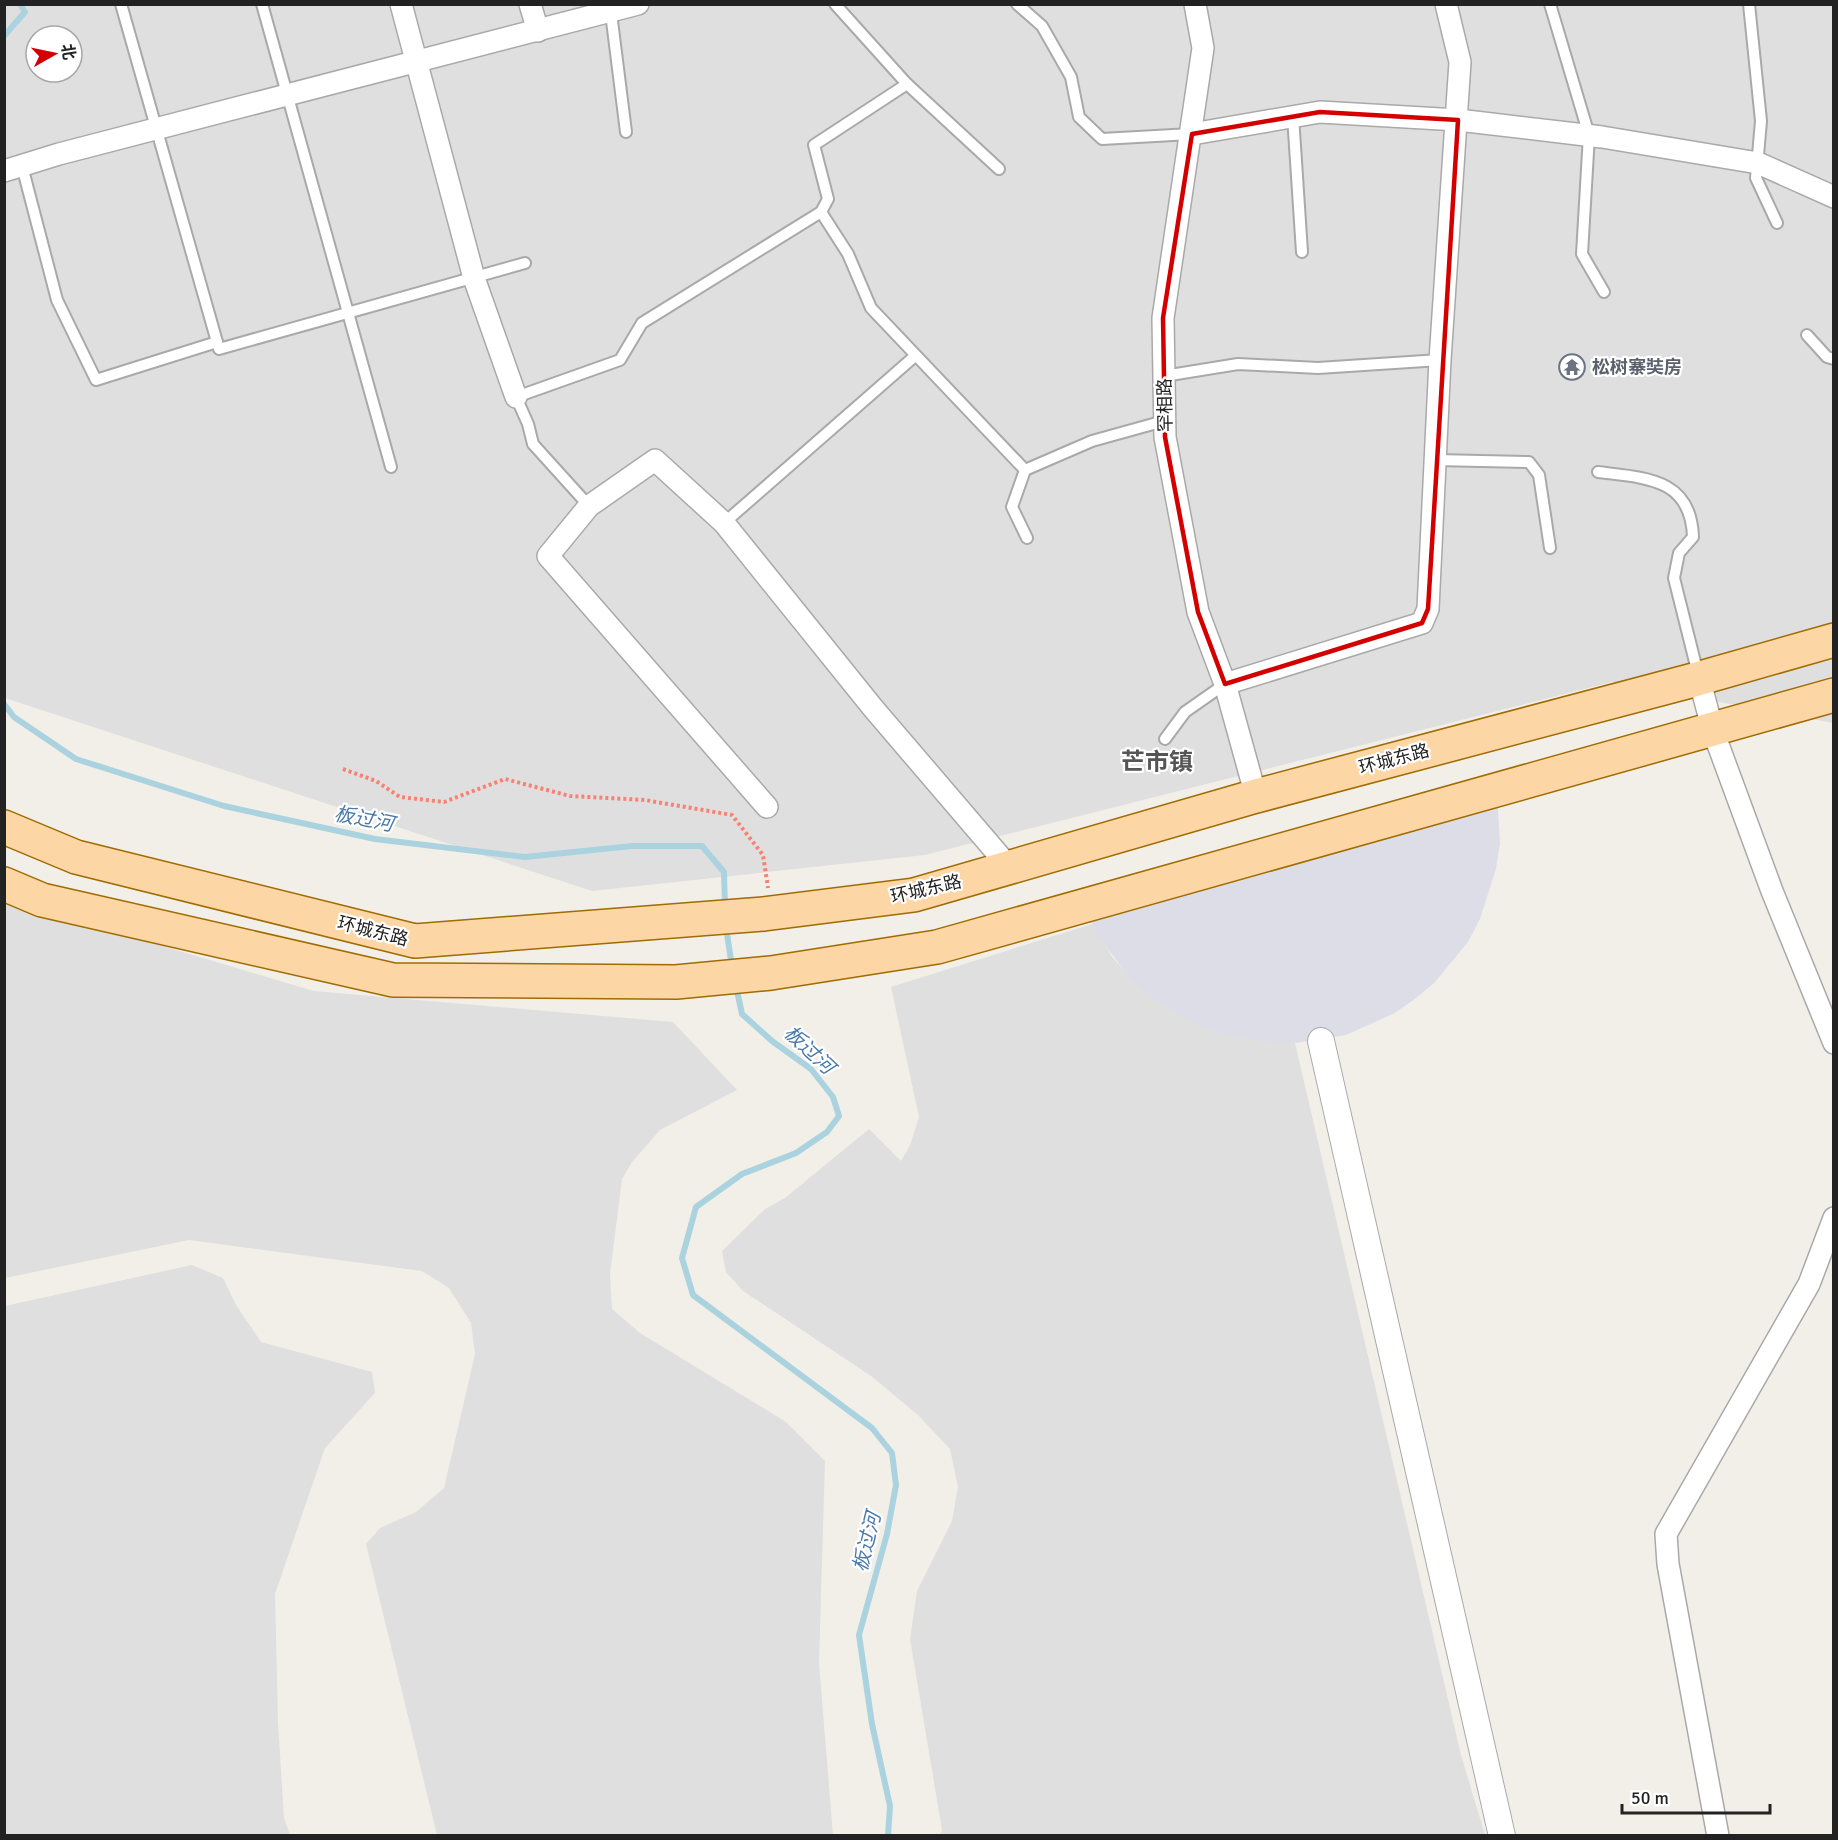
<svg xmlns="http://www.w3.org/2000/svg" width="1838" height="1840" viewBox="0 0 1838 1840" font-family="Signika,'Noto Sans SC',sans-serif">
  <rect width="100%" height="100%" fill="#f2efe9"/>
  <!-- residential -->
  <g fill="#e0dfdf" fill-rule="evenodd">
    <path d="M5,5H1833V723L1612,682L925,855L592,891L5,698ZM36,36H72V72H36Z"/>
    <polygon points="4,899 314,991 673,1022 737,1090 660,1130 632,1162 622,1179 610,1274 612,1309 640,1333 786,1422 825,1461 819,1663 833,1835 437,1835 366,1544 380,1528 416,1512 444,1488 475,1354 471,1323 449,1288 422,1271 189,1240 5,1278"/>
    <polygon points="1092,924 1113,958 1149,996 1268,1043 1295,1043 1461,1755 1485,1835 940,1835 942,1830 910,1639 917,1591 952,1521 958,1487 950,1449 918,1415 871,1376 743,1291 726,1272 722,1251 765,1209 785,1198 869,1129 901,1161 910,1145 919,1117 891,987"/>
    <polygon points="192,1265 223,1278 236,1305 261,1342 372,1372 375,1393 325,1448 275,1594 278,1723 284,1818 290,1835 5,1835 5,1306"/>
  </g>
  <!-- plaza -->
  <polygon fill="#dddde8" points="1497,791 1500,843 1496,869 1480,919 1468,942 1435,982 1415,999 1393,1014 1346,1035 1295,1043 1268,1043 1218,1033 1193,1023 1149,996 1130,978 1098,936 1087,913"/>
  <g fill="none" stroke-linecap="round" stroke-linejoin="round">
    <!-- stream -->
    <g stroke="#aad3df" stroke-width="6">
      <polyline points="4,36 25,12 20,4"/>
      <polyline points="4,704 14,717 76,759 224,806 375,839 525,857 632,846 702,846 724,872 725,908"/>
      <polyline points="726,927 732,967"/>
      <polyline points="736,986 742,1014 772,1041 811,1069 833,1097 839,1116 827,1132 796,1153 742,1174 696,1207 682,1258 693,1295 872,1428 892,1453 896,1485 887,1534 859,1635 872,1724 890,1806 888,1836"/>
    </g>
    <!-- service casing -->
    <g stroke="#a9a9a9" stroke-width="14">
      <g id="service">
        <polyline points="121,4 219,349 525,263"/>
        <polyline points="262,4 391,467"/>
        <polyline points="835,4 907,84 999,169"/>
        <polyline points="1017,4 1042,26 1071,77 1079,117 1102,139 1191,134"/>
        <polyline points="1550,4 1589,135 1582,254 1604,292"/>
        <polyline points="1749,4 1761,121 1756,178 1777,223"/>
        <polyline points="611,13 626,132"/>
        <polyline points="1293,116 1302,252"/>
        <polyline points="22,166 57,300 96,380 217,342"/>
        <polyline points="821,212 848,254 871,308 1025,470 1092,441 1164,421"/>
        <polyline points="1807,335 1827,357 1834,359"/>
        <polyline points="1164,376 1238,364 1318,368 1440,360"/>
        <polyline points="1436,460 1529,462 1539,475 1550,548"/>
        <polyline points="1025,470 1012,507 1027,538"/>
        <path d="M1598,472C1646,478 1691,478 1693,537L1679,553L1674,578L1698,674"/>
        <polyline points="589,506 533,444 528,424 516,397 620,360 642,323 821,212 828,199 814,145 907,84"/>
        <polyline points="724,523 915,356"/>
        <polyline points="1165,739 1185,712 1225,684"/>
      </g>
    </g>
    <!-- minor casing -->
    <g stroke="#a9a9a9" stroke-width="24">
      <g id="minor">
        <polyline points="401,4 474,278 516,397"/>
        <polyline points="530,4 538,31"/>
        <polyline points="1195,4 1203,48 1163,318 1165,437 1198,612 1225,684 1256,796"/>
        <polyline points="1192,134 1320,112 1458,120 1602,137 1758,163 1834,197"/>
        <polyline points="4,171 59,154 638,4"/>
        <polyline points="1699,678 1713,731 1772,891 1834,1043"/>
        <polyline points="1225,684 1422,623 1428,609 1440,360 1460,62 1446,4"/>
        <polyline points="767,807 548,556 589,506 655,460 724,523 873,708 1009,867"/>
        <polyline points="1718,1836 1668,1564 1666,1534 1809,1284 1834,1218"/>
      </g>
    </g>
    <!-- tertiary casing -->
    <g stroke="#a9a9a9" stroke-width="28">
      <polyline id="tertiary" points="1321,1041 1502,1836"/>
    </g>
    <!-- primary casing -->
    <g stroke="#a06b00" stroke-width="36">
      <g id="primary">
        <polyline points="4,827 76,857 415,941 764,914 914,895 1256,796 1690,681 1834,640"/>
        <polyline points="4,884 42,900 393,980 676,982 771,973 937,947 1834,695"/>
      </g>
    </g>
    <!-- path -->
    <polyline stroke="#fa8072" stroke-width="4" stroke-dasharray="3 3" stroke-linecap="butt" points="343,769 376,781 400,797 444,802 505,779 570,796 645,800 732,815 763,855 768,888"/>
    <!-- service -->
    <use href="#service" stroke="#fff" stroke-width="10"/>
    <!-- minor -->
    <use href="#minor" stroke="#fff" stroke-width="21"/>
    <!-- tertiary -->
    <use href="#tertiary" stroke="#fff" stroke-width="26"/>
    <!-- primary -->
    <use href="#primary" stroke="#fcd6a4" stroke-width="33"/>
  </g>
  <!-- marked area -->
  <path fill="none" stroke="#d40000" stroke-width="4.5" stroke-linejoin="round" d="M1320,112L1458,120L1428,609L1422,623L1225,684L1198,612L1165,437L1163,318L1192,134Z"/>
  <!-- icons -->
  <defs>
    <g id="temple-ring" transform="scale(1.35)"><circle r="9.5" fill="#fff" stroke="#6b7280" stroke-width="1.5"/><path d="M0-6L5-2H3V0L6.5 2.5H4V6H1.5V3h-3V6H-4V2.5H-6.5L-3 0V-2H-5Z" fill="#6b7280"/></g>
  </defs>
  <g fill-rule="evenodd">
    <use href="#temple-ring" x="1572" y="367"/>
  </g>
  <g text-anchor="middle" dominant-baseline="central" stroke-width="4.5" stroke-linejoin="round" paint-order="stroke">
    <!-- worship labels -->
    <g font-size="18" font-weight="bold" fill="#5b616d" stroke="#fff" text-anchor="start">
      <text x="1592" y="367">松树寨奘房</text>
    </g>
    <!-- street labels -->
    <g font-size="18" fill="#222" stroke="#fff">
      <text transform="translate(1165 405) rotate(-91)">罕相路</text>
      <text transform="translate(1394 759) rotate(-15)">环城东路</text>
      <text transform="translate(926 889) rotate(-13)">环城东路</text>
      <text transform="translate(373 931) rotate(14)">环城东路</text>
    </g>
    <!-- water labels -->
    <g font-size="20" font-style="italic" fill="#4a7aab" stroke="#fff">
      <text transform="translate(364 819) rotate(11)">板过河</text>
      <text transform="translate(809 1050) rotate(43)">板过河</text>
      <text transform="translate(867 1542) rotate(-76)">板过河</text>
    </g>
    <!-- district labels -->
    <g font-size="24" font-weight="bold" fill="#555" stroke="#fff">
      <text x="1157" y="762">芒市镇</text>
    </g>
  </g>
  <!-- border -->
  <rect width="1838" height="1840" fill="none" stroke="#222222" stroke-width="12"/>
  <!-- north arrow -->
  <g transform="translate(54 54) rotate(81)"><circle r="28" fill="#ffffff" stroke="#a7a7a7" stroke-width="1.5"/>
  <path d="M0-4.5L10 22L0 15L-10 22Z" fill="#d40000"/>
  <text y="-9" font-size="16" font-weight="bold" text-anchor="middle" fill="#222222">北</text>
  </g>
  <!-- scale -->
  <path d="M1622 1804v9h148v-9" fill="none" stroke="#222222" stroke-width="3"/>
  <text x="1631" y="1804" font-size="18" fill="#222222" stroke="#ffffff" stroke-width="4.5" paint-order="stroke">50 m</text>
</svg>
